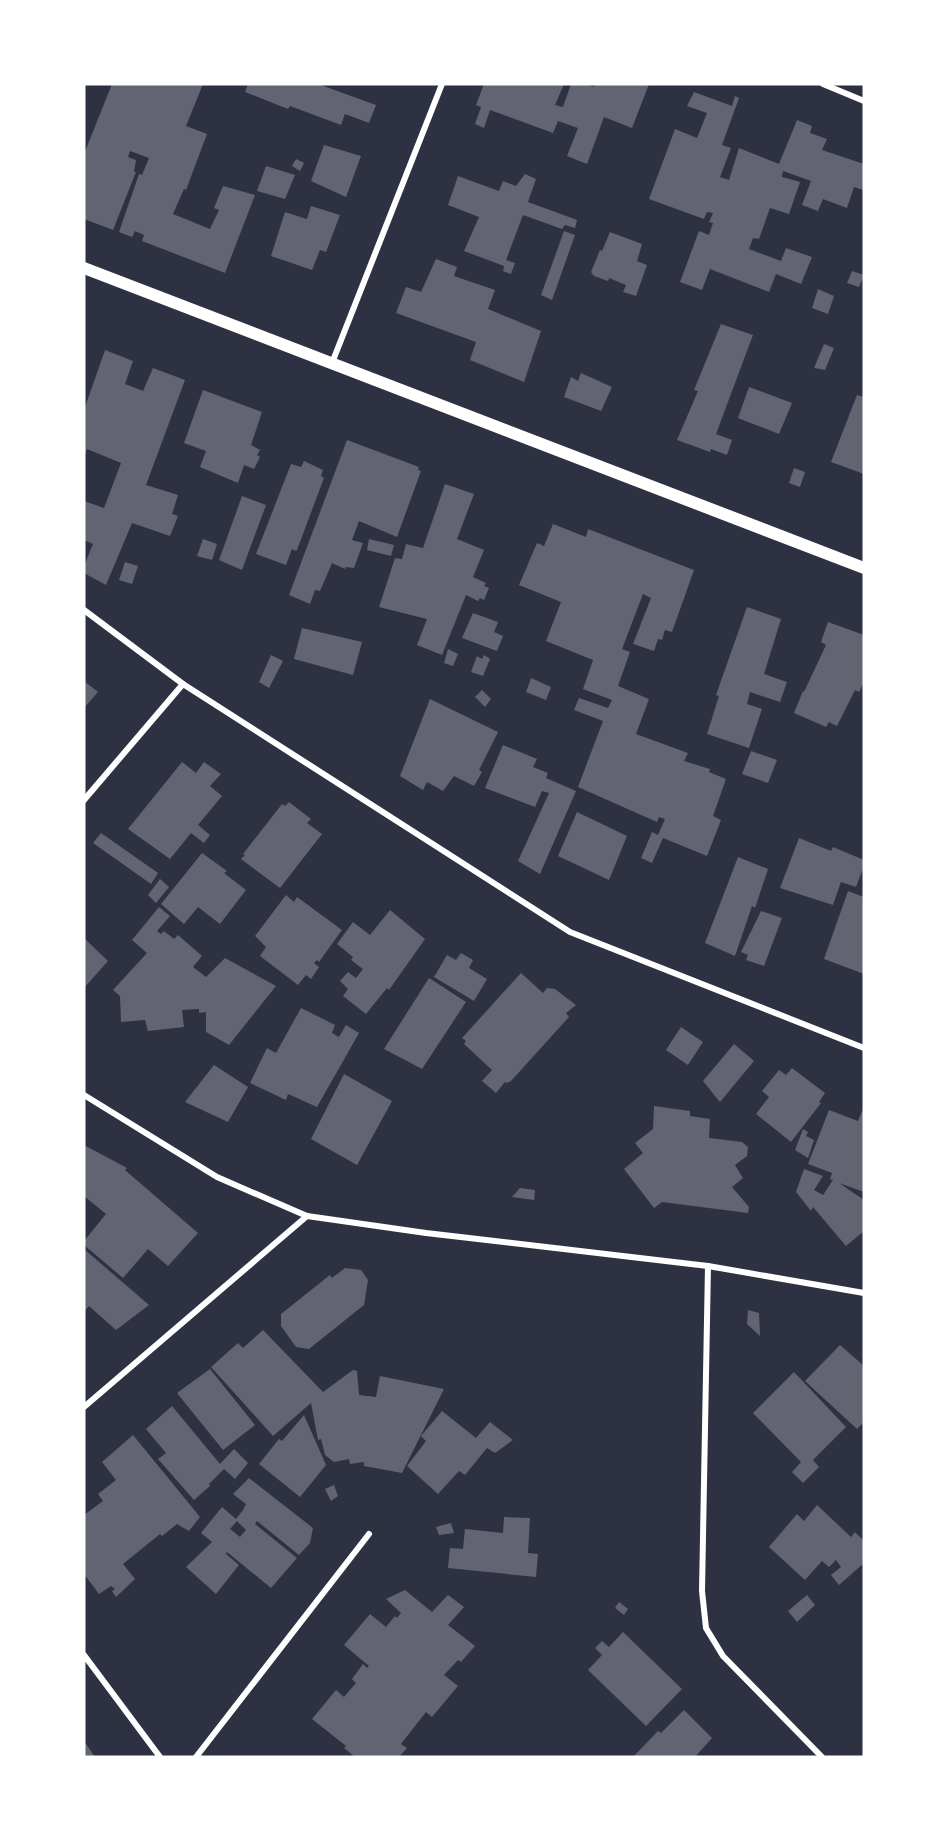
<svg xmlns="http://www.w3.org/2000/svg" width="948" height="1841" viewBox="0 0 948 1841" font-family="'Source Serif 4',serif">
  <rect width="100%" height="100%" fill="#2d3142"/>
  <!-- building -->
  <g fill="#626471" fill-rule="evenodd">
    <polygon points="112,84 203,84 186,126 207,134 186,190 184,189 173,214 210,229 219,210 214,208 223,186 255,195 225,273 142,241 144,235 135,231 132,237 119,232 139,174 142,175 149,158 130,151 128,157 136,160 134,172 136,172 113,230 84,219 84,154"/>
    <polygon points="248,84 318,84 376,105 369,123 345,114 341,125 290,106 288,109 245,92"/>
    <polygon points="484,84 564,84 555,105 563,107 571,84 586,84 594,87 595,84 649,84 632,128 604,117 587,164 567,156 578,128 558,121 553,133 490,110 484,128 475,124 481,107 476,105"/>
    <polygon points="694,92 732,106 735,96 739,98 722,145 731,148 720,177 729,180 739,148 779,164 797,120 812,126 810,133 827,139 822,150 864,164 863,190 854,187 847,208 823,199 818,211 802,205 811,181 783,171 782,177 800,182 789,214 770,208 759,239 753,238 749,249 781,261 786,248 812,257 801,284 776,274 769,292 710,269 702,290 680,282 699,231 709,235 713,223 709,222 713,213 707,212 704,219 649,199 675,129 697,138 707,113 687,106"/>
    <polygon points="324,145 361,156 346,197 311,181"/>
    <polygon points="296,159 304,163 300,171 292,166"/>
    <polygon points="266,166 295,175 285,199 257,191"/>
    <polygon points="525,174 536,179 528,202 577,220 575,228 565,225 562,229 523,215 506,260 515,263 511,274 503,271 504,266 464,251 479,217 448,205 458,176 499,191 503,181 516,186"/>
    <polygon points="311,206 340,215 326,252 320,250 312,270 271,256 285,212 307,219"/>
    <polygon points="564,231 575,235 552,300 541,295"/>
    <polygon points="610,232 642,244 637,261 647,265 636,296 623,292 626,285 609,278 608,281 594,276 591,272 600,250 602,251"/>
    <polygon points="436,259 457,267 454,276 495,290 488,309 541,331 524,382 470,360 476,342 396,313 406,287 421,292"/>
    <polygon points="852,271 864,275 859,287 847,283"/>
    <polygon points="818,289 834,296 828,314 812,308"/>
    <polygon points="721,324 753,335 716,434 732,440 727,455 711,449 710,452 677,440 698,391 694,390"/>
    <polygon points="824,344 834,348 825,370 814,368"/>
    <polygon points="105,350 133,361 125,384 143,391 153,368 185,380 146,485 178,495 172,514 178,516 170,536 132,523 106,585 84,573 84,566 93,544 84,540 84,501 104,508 121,463 87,449 84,457 84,410"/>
    <polygon points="581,373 612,387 601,411 564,397 571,377 578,381"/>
    <polygon points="749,387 792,403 779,434 738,418"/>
    <polygon points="203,390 262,412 251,445 260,450 257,455 260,457 254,469 244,465 238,483 200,467 206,451 184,443"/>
    <polygon points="857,395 864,397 864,474 831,462"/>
    <polygon points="347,440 419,467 418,470 421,471 397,537 359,521 352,540 363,543 354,568 346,567 345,569 332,563 320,591 315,590 310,604 289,595"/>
    <polygon points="304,461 323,470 321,476 324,478 297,550 296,551 292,549 286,565 256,554 291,464 301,467"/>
    <polygon points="794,468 805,472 800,487 789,483"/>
    <polygon points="445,484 474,494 457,539 484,550 473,577 486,583 484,586 489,588 484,600 480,598 478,601 466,595 442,655 417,645 427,619 379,607 395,558 402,559 406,544 423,548"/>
    <polygon points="242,496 266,505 242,570 219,560"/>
    <polygon points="553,524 586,537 588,529 694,570 672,632 665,630 662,640 658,639 654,651 633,644 651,598 643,594 622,649 630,652 618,686 649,699 636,734 688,753 684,761 710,769 709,772 726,779 713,816 721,820 707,856 663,838 652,863 641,858 652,832 658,835 665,819 659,817 657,822 578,787 603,721 574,710 579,698 608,708 612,700 583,689 593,660 546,641 561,602 519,585 537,543 544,546"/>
    <polygon points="203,539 217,544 212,560 197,556"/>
    <polygon points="369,539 394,545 391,556 367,550"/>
    <polygon points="125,562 138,566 132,584 119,580"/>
    <polygon points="747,607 781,619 764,674 787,682 780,702 750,692 747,704 762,709 749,748 707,734 719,696 716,695"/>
    <polygon points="473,613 498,622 494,632 503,636 497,651 462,638"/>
    <polygon points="828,622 864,635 864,682 859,692 855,690 837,726 829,722 826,727 794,713 803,691 804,692 826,645 821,642"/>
    <polygon points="302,628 362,642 353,675 294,659"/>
    <polygon points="448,649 458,654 453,666 444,663"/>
    <polygon points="271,655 283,661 269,688 259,682"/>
    <polygon points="484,655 490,659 483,676 471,672 477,656 482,659"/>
    <polygon points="531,678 551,687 546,700 526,692"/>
    <polygon points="84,681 98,692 84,708"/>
    <polygon points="482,690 491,699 485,707 475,697"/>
    <polygon points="430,699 498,732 479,770 482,772 474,786 454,776 443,791 427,782 423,790 400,776"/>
    <polygon points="503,745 537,759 533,767 548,773 546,778 576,791 540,874 518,861 549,793 542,791 535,807 485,788"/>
    <polygon points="751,751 777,760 768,783 742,774"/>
    <polygon points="182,762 196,773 204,762 221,774 210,786 222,796 198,825 210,835 204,843 191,833 170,859 128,829"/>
    <polygon points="289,802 311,819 307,823 322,834 280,888 241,859 245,855 243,854 282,804 285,806"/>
    <polygon points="577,812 627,836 609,880 558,856"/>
    <polygon points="101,833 158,873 151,884 93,843"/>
    <polygon points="799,838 831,851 833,847 864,860 864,866 856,887 841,882 833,905 780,888"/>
    <polygon points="202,853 227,871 224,873 246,890 220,924 198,907 184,924 161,904"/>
    <polygon points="738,857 768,869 755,908 752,906 735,956 705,943"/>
    <polygon points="160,879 169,887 156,903 148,895"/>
    <polygon points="848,891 864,897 864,974 824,959"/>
    <polygon points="286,895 294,902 297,897 342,930 319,962 317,960 314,963 319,967 311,979 306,975 298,985 260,956 266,947 255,936"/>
    <polygon points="159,907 170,916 157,931 161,934 164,931 174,939 178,935 202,956 193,967 206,977 225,958 276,986 229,1045 206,1032 206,1012 199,1013 199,1009 182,1010 184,1027 148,1031 145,1020 121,1022 120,996 113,990 147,953 132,940"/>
    <polygon points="390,910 425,939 389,990 387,988 366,1014 343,996 348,989 340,981 348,972 356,978 363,969 351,960 353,957 337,944 353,922 370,935"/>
    <polygon points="761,911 782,918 764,966 746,960 748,955 741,952"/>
    <polygon points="84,938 108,961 84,988"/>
    <polygon points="461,953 473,960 469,968 487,979 474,1001 434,977 447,955 456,960"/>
    <polygon points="521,973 543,993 547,988 555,989 576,1005 566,1013 569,1017 511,1081 507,1083 505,1082 496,1093 482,1081 492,1070 464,1044 466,1041 462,1038"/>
    <polygon points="429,978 466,1002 422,1069 384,1049"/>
    <polygon points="301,1008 335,1025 332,1033 339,1037 346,1025 359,1033 317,1107 288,1094 286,1100 250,1083 267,1048 276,1053"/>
    <polygon points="681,1027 703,1042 688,1065 666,1050"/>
    <polygon points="734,1044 754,1061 720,1102 703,1081"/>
    <polygon points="214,1065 248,1087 228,1122 185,1102"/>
    <polygon points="792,1068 825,1093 819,1102 821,1103 791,1142 756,1114 769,1097 762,1091 779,1070 786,1075"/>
    <polygon points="344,1074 392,1101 357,1165 311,1139"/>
    <polygon points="654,1106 690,1111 690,1116 710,1119 709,1138 742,1142 748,1147 747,1156 735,1165 743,1178 732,1187 749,1207 748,1213 662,1202 654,1208 624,1169 643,1153 635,1143 653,1129"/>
    <polygon points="829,1110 858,1121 862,1111 864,1112 864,1192 839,1183 864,1200 864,1231 846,1246 813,1207 811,1211 796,1192 804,1169 823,1176 814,1190 823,1195 833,1180 830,1179 832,1173 808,1164"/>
    <polygon points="803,1129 808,1132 806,1136 814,1140 808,1158 795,1150"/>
    <polygon points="84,1145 127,1168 125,1170 198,1233 168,1266 148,1249 123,1278 84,1245 84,1241 106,1214 84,1196"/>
    <polygon points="520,1188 535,1190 534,1200 512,1197"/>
    <polygon points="84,1249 149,1305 116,1330 89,1306 84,1312"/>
    <polygon points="345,1268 361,1270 368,1280 364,1305 309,1349 296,1347 281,1326 281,1314 330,1275 332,1278"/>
    <polygon points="748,1310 759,1313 760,1336 747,1324"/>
    <polygon points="263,1330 323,1392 353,1370 357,1371 359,1395 376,1397 380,1376 444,1389 402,1473 364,1466 364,1462 350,1464 349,1459 334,1462 325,1455 321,1439 318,1440 311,1403 273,1436 211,1367 238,1343 243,1348"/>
    <polygon points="840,1345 864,1366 864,1422 857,1429 805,1381"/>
    <polygon points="210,1369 255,1425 223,1450 177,1393"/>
    <polygon points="794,1372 846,1427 813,1460 819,1467 803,1483 792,1472 801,1462 753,1413"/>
    <polygon points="172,1406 220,1464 234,1449 248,1463 235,1479 224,1469 209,1484 210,1486 194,1500 158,1459 166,1453 146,1429"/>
    <polygon points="442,1411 476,1438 490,1422 513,1440 495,1453 487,1448 465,1475 459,1471 438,1494 407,1466 426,1441 421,1436"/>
    <polygon points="304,1415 326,1465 300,1497 259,1464 279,1439 282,1441"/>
    <polygon points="133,1435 200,1517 189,1531 177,1524 162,1536 160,1534 123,1564 135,1579 116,1597 112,1591 115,1589 111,1586 99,1594 84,1574 84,1515 103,1501 98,1494 116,1480 102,1462"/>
    <path d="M249,1478L313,1528L310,1543L299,1555L257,1521L255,1524L297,1558L271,1588L227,1552L226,1554L239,1565L216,1594L186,1567L212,1542L201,1533L222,1507L236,1519L243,1510L246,1504L233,1494ZM237,1521L246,1530L240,1537L230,1529Z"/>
    <polygon points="334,1485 338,1496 331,1501 325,1489"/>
    <polygon points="817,1505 851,1537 855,1532 864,1541 864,1563 839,1585 831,1575 841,1567 836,1560 829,1567 822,1561 805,1580 769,1547 797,1514 804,1521"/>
    <polygon points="504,1517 530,1518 528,1553 538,1554 536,1577 448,1568 450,1548 463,1549 465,1529 503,1533"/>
    <polygon points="451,1523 454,1533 439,1535 436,1527"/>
    <polygon points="405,1590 432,1612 448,1595 464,1607 448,1625 475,1646 461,1662 458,1660 444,1675 458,1686 432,1717 426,1712 401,1744 407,1748 399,1757 355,1757 344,1748 346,1746 312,1719 336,1690 344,1697 356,1683 352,1679 363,1664 367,1668 369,1666 344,1645 370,1614 386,1627 395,1616 397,1618 401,1613 386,1599"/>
    <polygon points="807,1595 815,1605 797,1622 788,1611"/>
    <polygon points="619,1602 628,1609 624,1615 615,1608"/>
    <polygon points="623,1632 682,1689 646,1726 588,1670 602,1655 595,1648 602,1641 609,1647"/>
    <polygon points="684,1710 712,1738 695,1757 633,1757 658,1731 661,1733"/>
    <polygon points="84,1741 95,1757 84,1757"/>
  </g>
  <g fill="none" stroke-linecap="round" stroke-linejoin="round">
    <!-- minor -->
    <g stroke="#fff" stroke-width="6">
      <polyline points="823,84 864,101"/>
      <polyline points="332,363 442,84"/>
      <polyline points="84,610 183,684 570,932 864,1048"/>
      <polyline points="84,800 183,684"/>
      <polyline points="84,1095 217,1177 307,1216 426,1233 708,1266 864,1293"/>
      <polyline points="708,1266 702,1591 706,1628 723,1656 822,1757"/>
      <polyline points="84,1407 307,1216"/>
      <polyline points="84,1655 160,1757"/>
      <polyline points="196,1757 369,1534"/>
    </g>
    <!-- secondary -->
    <polyline stroke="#fff" stroke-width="12" points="84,268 864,568"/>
  </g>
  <!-- border -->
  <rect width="948" height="1841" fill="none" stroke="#ffffff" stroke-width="171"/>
</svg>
